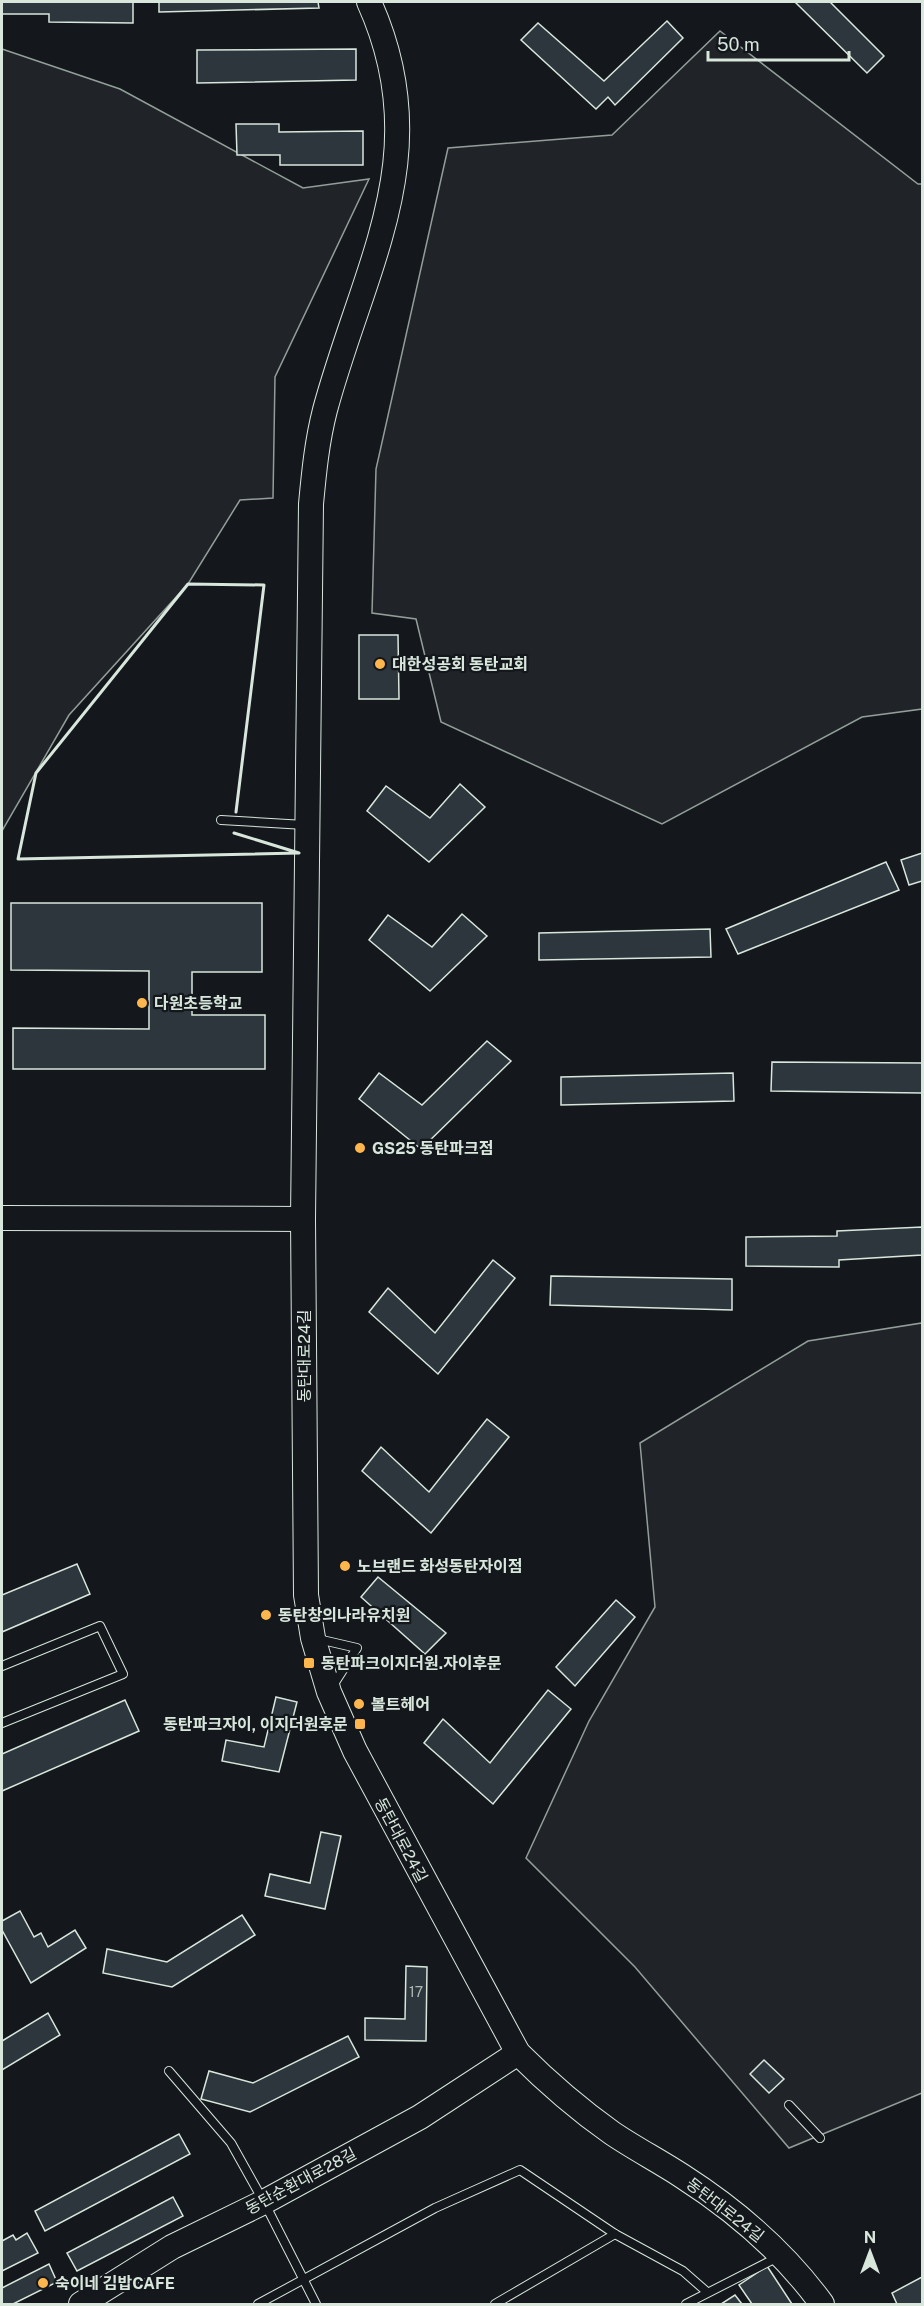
<svg xmlns="http://www.w3.org/2000/svg" width="924" height="2306" viewBox="0 0 924 2306" font-family="'Public Sans','Noto Sans KR',sans-serif">
  <rect width="100%" height="100%" fill="#14181c"/>
  <!-- green -->
  <g fill="#202428" stroke="#939e99" stroke-width="1.5">
    <polygon points="720,31 918,184 922,184 922,709 862,717 662,824 441,722 416,619 372,613 376,469 448,148 612,135"/>
    <polygon points="2,49 120,89 303,188 369,179 275,377 273,498 240,500 188,584 69,715 2,831"/>
    <polygon points="922,1323 922,2093 789,2148 635,1967 526,1858 589,1721 655,1607 640,1443 808,1341"/>
  </g>
  <!-- building -->
  <g fill="#2c363c" stroke="#d8e6dc" stroke-width="1.5">
    <polygon points="2,2 133,2 133,23 49,22 49,14 2,14"/>
    <polygon points="159,2 318,2 319,8 159,12"/>
    <polygon points="795,2 830,2 884,56 867,73"/>
    <polygon points="667,21 683,38 615,105 608,97 596,109 521,40 538,23 604,81"/>
    <polygon points="356,49 356,80 197,83 197,50"/>
    <polygon points="236,124 279,124 279,132 363,131 363,165 280,165 280,155 237,155"/>
    <polygon points="359,635 398,635 399,699 359,699"/>
    <polygon points="460,784 485,807 429,862 367,811 386,786 430,818"/>
    <polygon points="922,853 922,881 909,885 901,860"/>
    <polygon points="886,862 899,890 738,954 726,929"/>
    <polygon points="11,903 262,903 262,972 192,972 192,1015 265,1015 265,1069 13,1069 13,1028 149,1029 149,971 11,970"/>
    <polygon points="462,914 487,936 430,991 369,940 388,915 432,947"/>
    <polygon points="710,929 711,957 539,960 539,933"/>
    <polygon points="487,1041 511,1061 421,1149 359,1099 379,1073 422,1105"/>
    <polygon points="772,1062 922,1063 922,1093 771,1091"/>
    <polygon points="733,1073 734,1101 561,1105 561,1077"/>
    <polygon points="922,1227 922,1255 839,1260 839,1267 746,1266 746,1237 837,1236 837,1231"/>
    <polygon points="493,1260 515,1278 438,1374 369,1312 388,1288 435,1333"/>
    <polygon points="551,1276 732,1279 732,1310 550,1305"/>
    <polygon points="487,1419 509,1437 431,1533 362,1471 381,1447 429,1492"/>
    <polygon points="77,1564 90,1594 2,1632 2,1595"/>
    <polygon points="378,1577 446,1633 425,1654 361,1597"/>
    <polygon points="616,1600 635,1617 575,1686 556,1667"/>
    <polygon points="548,1690 571,1709 493,1804 424,1743 443,1719 490,1763"/>
    <polygon points="276,1697 297,1702 279,1772 222,1761 226,1740 264,1747"/>
    <polygon points="125,1700 139,1731 2,1791 2,1754"/>
    <polygon points="321,1832 341,1836 325,1909 265,1896 270,1874 310,1883"/>
    <polygon points="20,1911 34,1937 41,1933 48,1947 75,1930 86,1948 31,1983 2,1930 2,1921"/>
    <polygon points="242,1915 255,1935 172,1987 103,1973 107,1949 167,1962"/>
    <polygon points="406,1966 427,1967 426,2041 365,2040 365,2018 405,2019"/>
    <polygon points="48,2013 60,2035 2,2070 2,2041"/>
    <polygon points="348,2036 359,2057 250,2112 201,2099 209,2071 253,2083"/>
    <polygon points="764,2060 784,2079 769,2093 750,2074"/>
    <polygon points="179,2134 190,2154 45,2231 35,2211"/>
    <polygon points="173,2197 183,2216 77,2271 67,2253"/>
    <polygon points="27,2233 38,2253 2,2271 2,2241 13,2235 16,2240"/>
    <polygon points="49,2264 57,2282 13,2304 2,2304 2,2288"/>
    <polygon points="767,2266 792,2304 752,2304 739,2285"/>
    <polygon points="922,2277 922,2304 897,2304 892,2293"/>
    <polygon points="735,2295 742,2304 721,2304"/>
  </g>
  <g fill="none" stroke-linecap="round" stroke-linejoin="round">
    <!-- lane casing -->
    <g stroke="#d8e6dc" stroke-width="10">
      <g id="lane">
        <polyline points="221,820 305,825"/>
        <polyline points="318,1639 357,1648 332,1687"/>
        <polyline points="2,1666 100,1626 123,1674 2,1723"/>
        <polyline points="169,2071 231,2143 264,2202 316,2304"/>
        <polyline points="789,2105 820,2138"/>
        <polyline points="258,2304 435,2208 520,2170 615,2234 683,2271 707,2292"/>
        <polyline points="495,2304 615,2234"/>
        <polyline points="686,2304 778,2257"/>
      </g>
    </g>
    <!-- secondary casing -->
    <g stroke="#d8e6dc" stroke-width="26">
      <g id="secondary">
        <path d="M369,2C438,154 364,265 325,410C317,441 314,472 311,504L303,1219L306,1595L313,1638L329,1692L355,1751L518,2053C547,2082 578,2109 612,2133C634,2148 659,2161 682,2176C735,2210 785,2253 822,2304"/>
        <polyline points="2,1218 303,1219"/>
        <polyline points="81,2304 172,2247 264,2202 420,2117 518,2053"/>
      </g>
    </g>
    <!-- lane -->
    <use href="#lane" stroke="#14181c" stroke-width="8"/>
    <!-- secondary -->
    <use href="#secondary" stroke="#14181c" stroke-width="24"/>
    <!-- wall -->
    <polyline stroke="#d8e6dc" stroke-width="3" points="234,833 299,853 18,859 36,773 188,584 264,585 236,812"/>
  </g>
  <!-- markers -->
  <g fill="#ffb74d" stroke="#14181c" stroke-width="2">
    <circle cx="380" cy="664" r="6"/>
    <circle cx="142" cy="1003" r="6"/>
    <circle cx="360" cy="1148" r="6"/>
    <circle cx="345" cy="1566" r="6"/>
    <circle cx="266" cy="1615" r="6"/>
    <rect x="303" y="1657" width="12" height="12" rx="3"/>
    <circle cx="359" cy="1704" r="6"/>
    <rect x="354" y="1718" width="12" height="12" rx="3"/>
    <circle cx="43" cy="2283" r="6"/>
  </g>
  <g text-anchor="middle" dominant-baseline="central" stroke-width="4.5" stroke-linejoin="round" paint-order="stroke">
    <!-- number labels -->
    <g font-size="14" fill="#adbab4">
      <text x="416" y="1992">17</text>
    </g>
    <!-- poi labels -->
    <g font-size="16" font-weight="bold" fill="#d8e6dc" stroke="#14181c" text-anchor="start">
      <text x="392" y="664">대한성공회 동탄교회</text>
      <text x="154" y="1003">다원초등학교</text>
      <text x="372" y="1148">GS25 동탄파크점</text>
      <text x="357" y="1566">노브랜드 화성동탄자이점</text>
      <text x="278" y="1615">동탄창의나라유치원</text>
      <text x="321" y="1663">동탄파크이지더원.자이후문</text>
      <text x="371" y="1704">볼트헤어</text>
      <text x="348" y="1724" text-anchor="end">동탄파크자이, 이지더원후문</text>
      <text x="55" y="2283">숙이네 김밥CAFE</text>
    </g>
    <!-- street labels -->
    <g font-size="16" fill="#d8e6dc" stroke="#14181c">
      <text transform="translate(304 1356) rotate(-90)">동탄대로24길</text>
      <text transform="translate(401 1840) rotate(62)">동탄대로24길</text>
      <text transform="translate(301 2181) rotate(-28)">동탄순환대로28길</text>
      <text transform="translate(725 2210) rotate(38)">동탄대로24길</text>
    </g>
  </g>
  <!-- border -->
  <rect width="924" height="2306" fill="none" stroke="#d8e6dc" stroke-width="6"/>
  <!-- north arrow -->
  <g transform="translate(870 2252)" stroke="#14181c" stroke-width="4.5" paint-order="stroke">
  <path d="M0-4.5L10 22L0 15L-10 22Z" fill="#d8e6dc"/>
  <text y="-9" font-size="16" font-weight="bold" text-anchor="middle" fill="#d8e6dc">N</text>
  </g>
  <!-- scale -->
  <path d="M708 51v9h141v-9" fill="none" stroke="#d8e6dc" stroke-width="3"/>
  <text x="717" y="51" font-size="18" fill="#d8e6dc" stroke="#14181c" stroke-width="4.5" paint-order="stroke">50 m</text>
</svg>
